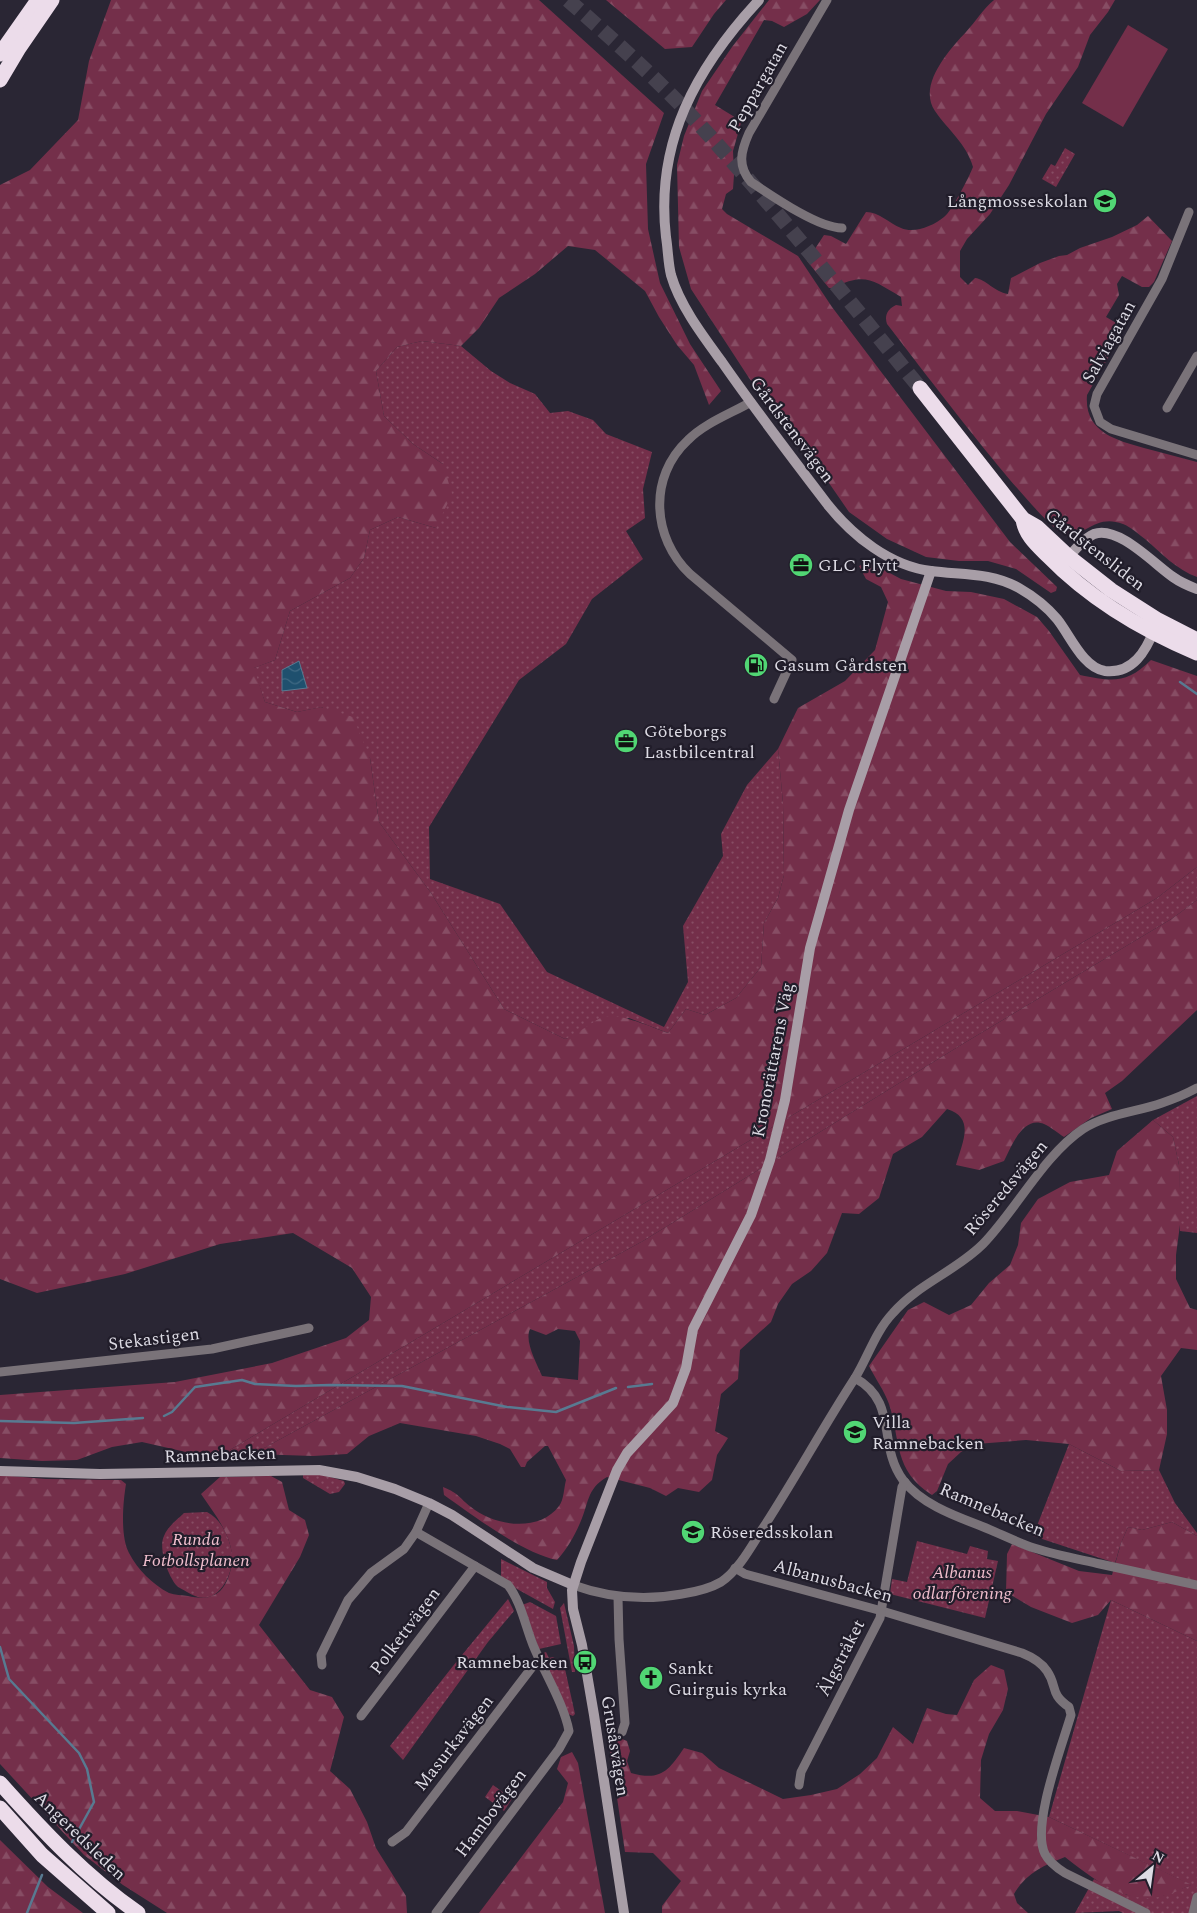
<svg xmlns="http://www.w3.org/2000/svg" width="1197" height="1913" viewBox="0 0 1197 1913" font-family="Spectral,serif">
  <defs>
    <pattern id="green-dots" width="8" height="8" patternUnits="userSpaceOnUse" patternTransform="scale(1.25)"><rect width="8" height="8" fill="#742f4a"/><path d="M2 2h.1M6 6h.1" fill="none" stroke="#874d64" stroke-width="1.8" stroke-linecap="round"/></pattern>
    <pattern id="forest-firs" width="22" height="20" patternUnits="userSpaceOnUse" patternTransform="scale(1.25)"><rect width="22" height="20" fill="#742f4a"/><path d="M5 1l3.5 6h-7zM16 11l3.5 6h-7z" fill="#874d64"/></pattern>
    <pattern id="water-waves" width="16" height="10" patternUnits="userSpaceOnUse" patternTransform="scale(1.25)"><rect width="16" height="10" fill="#1f506e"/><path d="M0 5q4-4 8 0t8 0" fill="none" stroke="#3f6983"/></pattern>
  </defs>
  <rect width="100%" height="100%" fill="#2a2634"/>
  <!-- green -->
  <g fill="url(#green-dots)">
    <polygon points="1065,148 1075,154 1056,187 1042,179 1051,164 1055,166"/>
    <polygon points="422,341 461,346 491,371 510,383 535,394 550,413 568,411 593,420 606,434 652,452 643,489 645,518 626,531 643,559 592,599 566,644 519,680 429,827 430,879 500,904 547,972 664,1027 688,982 683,926 723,856 721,834 747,785 778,749 783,803 784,875 778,898 764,923 761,967 736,998 705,1015 686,1009 668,1033 629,1018 565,1039 504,1009 431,893 379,822 370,758 322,707 297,712 265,702 253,668 275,660 290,611 350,578 364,558 370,530 398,517 436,528 443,464 413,444 384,416 376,371 397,347"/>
    <polygon points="1197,867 1197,900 1173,918 961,1045 643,1241 253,1454 223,1454 1157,898"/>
    <polygon points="1197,1096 1197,1233 1180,1231 1179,1165 1173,1137 1153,1120"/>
    <polygon points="1069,1444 1121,1471 1159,1470 1175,1503 1197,1533 1197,1536 1172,1522 1142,1530 1128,1527 1121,1543 1115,1563 1033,1536"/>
    <polygon points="306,1474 323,1475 344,1481 345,1484 339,1492 330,1494 303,1478 303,1475"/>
    <path d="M207,1512C222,1520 229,1537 232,1553C233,1563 230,1575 225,1583C215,1599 203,1602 187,1592C184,1590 179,1588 177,1586C168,1576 158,1548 164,1536C168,1526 177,1520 184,1513Z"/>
    <polygon points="917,1541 967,1554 970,1546 988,1551 987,1559 998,1561 985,1618 890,1594 892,1579 907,1582"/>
    <polygon points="501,1559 547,1582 547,1588 555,1602 553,1609 517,1589 501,1577"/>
    <polygon points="508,1599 514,1611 488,1642 403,1760 390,1746 453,1666"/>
    <polygon points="1111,1600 1197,1641 1197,1913 1123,1913 1119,1911 1075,1913 1094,1879 1127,1895 1162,1896 1191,1885 1049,1817"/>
    <polygon points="530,1602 556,1616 561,1644 539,1649 522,1605"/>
    <polygon points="564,1603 574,1646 575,1672 572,1672 560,1608"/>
    <polygon points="546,1652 549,1658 553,1657 558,1660 563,1660 575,1714 573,1716 568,1714 541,1654"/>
    <polygon points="493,1785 512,1799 504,1811 485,1797"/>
  </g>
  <!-- forest -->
  <g fill="url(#forest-firs)" fill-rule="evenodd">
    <path d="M111,0H539L664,113L646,164L648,229L660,283L690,344L721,391L709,405L694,365L677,345L659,317L645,291L595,250L568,246L535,274L499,298L479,328L461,346L422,341L397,347L376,371L384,416L413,444L443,464L452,494L436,528L398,517L370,530L364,558L350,578L290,611L275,660L254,668L265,702L297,712L321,707L353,717L370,758L379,822L431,893L504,1009L565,1039C577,1035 594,1020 603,1017C621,1013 651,1027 668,1033L686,1009L705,1015L736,998L761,967L764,923L778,898L784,875L783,803L778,749L798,708L845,681L875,650L888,602L881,587L866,579L859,566L869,562L901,579L946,591L971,592L1004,599L1037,617L1049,631L1080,675C1111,681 1126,685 1151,660L1197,676V867L1157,898L223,1454L199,1455L142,1442L112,1447L77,1460L42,1461L0,1458V1395L175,1382L272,1363L346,1338L369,1320L371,1297L352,1268L293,1233L220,1244L125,1274L37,1293L0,1279V185L30,170L78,120L89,61Z"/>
    <polygon points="606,0 726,0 714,14 692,47 665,49"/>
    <polygon points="769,0 820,0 807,14 784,27 772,21 764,20 715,105 733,116 741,123 733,151 734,175 733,189 726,194 722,209 727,214 798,256 832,307 1010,542 1057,587 1056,591 1051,593 1016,569 988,561 959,561 926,557 887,539 849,512 820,470 749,378 691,289 679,247 677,165 684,136 702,91 732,47"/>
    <path d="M994,0H1115L1108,12L1090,35L1078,67L1046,114L1009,185L990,214L967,239L960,251V277L968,285L975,278C986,279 994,292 1008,294L1011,278L1040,263L1059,256L1067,255L1080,248L1112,237L1137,225L1148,216L1172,241L1154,282L1149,287H1142L1122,276L1117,284L1119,295L1106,317L1125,328L1087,395C1084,432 1116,440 1144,448C1162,453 1179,457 1197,462V577C1177,570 1161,553 1145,539C1138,534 1131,527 1123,524C1095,513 1084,538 1066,535C1043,531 910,353 887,324C884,315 888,309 896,305L902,306L901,297C872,280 865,272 833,288H829L807,261L824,235L831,236L846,244L866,212C879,212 889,223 901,228C914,234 933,226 944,217C951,213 970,175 973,167C966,143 948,130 935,111C917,85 950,49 966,32C976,21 983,9 994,0Z"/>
    <path d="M1197,900V1010L1122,1081L1105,1093L1112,1109L1091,1118L1064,1137C1058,1133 1051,1127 1044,1124C1023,1115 1011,1147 1004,1161L979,1170L956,1165C962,1143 976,1118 947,1109L922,1137L893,1154L879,1198L859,1214L842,1213L827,1253L811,1271L792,1284L778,1304L771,1322L740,1350L738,1379L721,1394L715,1431L728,1438L717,1455L712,1480L699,1492L678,1488L666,1496L650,1488L607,1477C586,1489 589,1504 580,1523C574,1537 567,1549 557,1560C522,1553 474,1516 444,1495L443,1487C460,1494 458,1497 471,1507C494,1526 539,1533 559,1506C564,1500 564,1487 566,1480L548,1446H545L527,1462L525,1467H521L510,1449L500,1444L476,1436L400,1423L369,1436L347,1454L313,1456L253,1454L643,1241L961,1045L1173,918ZM530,1329L546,1335L558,1329L575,1331L580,1341L578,1380L542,1376C537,1364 524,1341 530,1329Z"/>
    <path d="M1153,1120L1173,1137L1179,1165L1181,1217L1176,1255V1279L1190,1308L1197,1310V1350L1181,1348L1161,1376L1167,1410V1434L1159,1470L1121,1471L1069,1444L1026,1440L976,1444L961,1452L948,1464L937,1491L932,1495C893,1470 901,1441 889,1404C885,1392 875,1378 869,1366L908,1310L924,1302L949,1315L971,1305L989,1283L1010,1265L1018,1245L1021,1223L1038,1199L1070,1182L1109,1175L1117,1151Z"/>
    <path d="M0,1475L46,1479L121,1480L126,1484C123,1502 120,1536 129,1553C138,1570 152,1584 169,1593C175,1595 182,1595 188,1596C197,1598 206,1599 214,1595C227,1590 233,1567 232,1555C230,1532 213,1512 201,1494L220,1477L271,1476L282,1482L289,1510L305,1520L309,1535L300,1557L259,1625L310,1690L332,1697L344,1717L330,1771L350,1789L367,1822L376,1848L406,1896L407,1913H167L123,1885L84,1855L0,1764Z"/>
    <polygon points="1172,1522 1197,1536 1197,1641 1111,1600 1098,1615 1072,1623 1031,1607 1006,1592 1007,1554 1012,1544 1079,1571 1112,1575 1121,1543 1128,1527 1142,1530"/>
    <path d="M991,1665L1004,1670L1008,1689L1003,1710L989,1734L981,1760L980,1798L995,1811H1017L1049,1817L1192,1885C1182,1888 1173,1894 1163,1896C1127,1906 1092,1878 1065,1857C1044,1865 1025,1874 1014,1894L1017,1903L1028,1913H662V1906L681,1881L653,1853L625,1852L610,1750L617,1737L627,1741L630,1751L627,1761L631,1773C660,1781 668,1772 684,1748L702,1753L719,1768L783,1799L811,1795L837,1789L860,1774L877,1758L893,1727L913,1744L927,1708L946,1714L957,1715L974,1680Z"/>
    <polygon points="572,1752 578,1763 605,1913 479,1913 563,1802 568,1783 557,1769 561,1757"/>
    <polygon points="0,1840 48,1887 83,1913 0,1913"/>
  </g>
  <!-- pitch -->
  <polygon fill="#742f4a" points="1128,25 1168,49 1123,127 1082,103"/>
  <!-- water -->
  <polygon fill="url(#water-waves)" stroke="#587a91" points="299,661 307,688 282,691 282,670"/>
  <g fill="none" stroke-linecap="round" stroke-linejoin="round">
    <!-- stream -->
    <g stroke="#587a91" stroke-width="2.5">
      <polyline points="1180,682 1197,694"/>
      <polyline points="628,1387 652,1384"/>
      <polyline points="164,1416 172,1412 195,1387 242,1380 255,1384 296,1386 330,1385 402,1386 507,1407 556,1412 616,1388"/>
      <polyline points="0,1421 74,1423 143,1418"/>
      <polyline points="0,1647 9,1679 79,1753 87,1769 94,1802 72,1842"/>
      <polyline points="27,1913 42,1875"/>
    </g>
    <!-- highway-tunnel -->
    <path stroke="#45414e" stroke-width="15" stroke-dasharray="15 8" stroke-linecap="butt" d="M568,0C616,42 664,85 707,133C781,215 850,302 920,388"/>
    <!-- street -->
    <g stroke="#7a7379" stroke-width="9">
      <path d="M827,0L749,133C741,151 737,166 751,182C772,196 818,228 842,228"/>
      <polyline points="1189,212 1162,279 1097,394 1094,406 1100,422 1111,429 1197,455"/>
      <path d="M751,402C730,414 705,423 688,440C648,477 652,538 690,574L792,660L774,699"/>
      <polyline points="1167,408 1197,356"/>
      <polyline points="0,1372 212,1349 309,1328"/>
      <path d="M855,1378C868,1357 875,1332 893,1313C918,1284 956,1271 983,1244C1016,1210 1044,1155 1083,1129C1106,1114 1137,1112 1162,1103C1174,1099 1186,1094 1197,1088"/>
      <path d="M416,1532L508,1585C521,1602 525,1625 533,1645C544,1672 564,1704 569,1731L559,1749L436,1913"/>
      <path d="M735,1568L745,1574L882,1611L1022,1653C1032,1657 1041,1662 1047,1671C1058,1687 1049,1693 1069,1707L1071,1715C1062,1746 1031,1826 1045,1854C1049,1862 1057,1868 1065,1873L1146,1913"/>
      <path d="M573,1585C609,1598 644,1601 682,1594C695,1592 709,1589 721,1582C739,1570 752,1545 763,1528C795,1479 823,1427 855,1378C899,1402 877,1445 903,1480C921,1504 955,1516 981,1526C999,1533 1016,1542 1034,1548C1056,1555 1078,1559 1100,1564C1133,1571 1165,1578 1197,1585"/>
      <polyline points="618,1597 619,1639 625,1723 622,1732"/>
      <polyline points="322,1665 321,1655 348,1600 371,1573 404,1549 416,1532 429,1503"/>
      <polyline points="361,1716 475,1566"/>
      <polyline points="799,1785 801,1772 880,1618 902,1487 905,1482"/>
      <polyline points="392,1842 406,1832 533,1666 540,1661"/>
      <polyline points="1193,1913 1197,1897"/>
    </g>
    <!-- secondary -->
    <g stroke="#a89ea7" stroke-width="10">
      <path d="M759,0C696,68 655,142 666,237C668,249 668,263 671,275C680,306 703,336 722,362C756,411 792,458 828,505C853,536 890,566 931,571C961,575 991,572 1019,588C1033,596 1047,607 1057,619C1070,635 1083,668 1105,671C1133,674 1146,651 1155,628"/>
      <path d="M1066,560C1074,551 1083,539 1094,534C1118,525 1154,564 1173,577C1180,582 1189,586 1197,589"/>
      <polyline points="0,1471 100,1474 319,1470 357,1477 395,1489 429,1503 452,1515 533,1568 573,1585"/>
      <polyline points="624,1913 594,1715 582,1645 573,1609 572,1590 581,1562 617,1470 627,1453 673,1403 686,1368 693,1329 751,1215 770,1160 785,1100 810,948 849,810 931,571"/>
    </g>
    <!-- highway -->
    <g stroke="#ecdcea" stroke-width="15">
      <polyline points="0,54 38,0"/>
      <polyline points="0,80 19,48 52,0"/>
      <polyline points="920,388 1023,519 1037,527 1069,557 1111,590 1158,620 1197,640"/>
      <path d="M1023,519C1025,535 1037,545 1048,556C1090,599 1142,630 1197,653"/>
      <path d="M0,1783C42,1830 86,1877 138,1913"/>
      <polyline points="0,1808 42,1855 108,1913"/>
    </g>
  </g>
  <!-- icons -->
  <defs>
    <g id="school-disc" transform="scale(1.25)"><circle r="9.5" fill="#51d674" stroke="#211d2a"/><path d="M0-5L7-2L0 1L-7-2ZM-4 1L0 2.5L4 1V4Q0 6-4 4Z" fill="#111"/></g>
    <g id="office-disc" transform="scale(1.25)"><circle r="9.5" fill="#51d674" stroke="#211d2a"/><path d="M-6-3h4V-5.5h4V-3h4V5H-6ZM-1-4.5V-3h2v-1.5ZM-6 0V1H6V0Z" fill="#111"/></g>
    <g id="fuel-disc" transform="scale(1.25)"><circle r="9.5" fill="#51d674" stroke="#211d2a"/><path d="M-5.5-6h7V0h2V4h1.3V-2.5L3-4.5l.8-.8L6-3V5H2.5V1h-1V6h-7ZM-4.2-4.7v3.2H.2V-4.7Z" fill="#111"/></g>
    <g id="bus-disc" transform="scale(1.25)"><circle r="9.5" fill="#51d674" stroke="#211d2a"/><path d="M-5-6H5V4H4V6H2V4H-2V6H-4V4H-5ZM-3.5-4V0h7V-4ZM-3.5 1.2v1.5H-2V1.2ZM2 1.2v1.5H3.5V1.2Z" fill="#111"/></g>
    <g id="church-disc" transform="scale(1.25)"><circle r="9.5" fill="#51d674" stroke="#211d2a"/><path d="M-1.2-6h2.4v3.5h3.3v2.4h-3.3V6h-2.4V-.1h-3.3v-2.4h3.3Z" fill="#111"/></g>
  </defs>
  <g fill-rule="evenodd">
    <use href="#school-disc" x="1105" y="201"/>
    <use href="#office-disc" x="801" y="565"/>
    <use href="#fuel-disc" x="756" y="665"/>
    <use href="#office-disc" x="626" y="741"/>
    <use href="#school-disc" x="855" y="1432"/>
    <use href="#school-disc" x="693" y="1532"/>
    <use href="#bus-disc" x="585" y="1662"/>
    <use href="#church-disc" x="651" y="1678"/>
  </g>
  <g text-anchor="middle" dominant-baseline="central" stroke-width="4.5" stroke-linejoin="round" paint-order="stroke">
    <!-- street labels -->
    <g font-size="18" fill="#dddbe4" stroke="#211d2a">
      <text transform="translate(758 87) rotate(-60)">Peppargatan</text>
      <text transform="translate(1109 342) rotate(-61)">Salviagatan</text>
      <text transform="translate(792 430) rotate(53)">Gårdstensvägen</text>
      <text transform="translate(1095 550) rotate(38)">Gårdstensliden</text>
      <text transform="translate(773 1060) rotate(-79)">Kronorättarens Väg</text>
      <text transform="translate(1006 1188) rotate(-50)">Röseredsvägen</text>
      <text transform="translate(154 1339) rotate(-7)">Stekastigen</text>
      <text transform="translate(220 1455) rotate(-2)">Ramnebacken</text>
      <text transform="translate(992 1510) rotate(23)">Ramnebacken</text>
      <text transform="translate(833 1581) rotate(15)">Albanusbacken</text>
      <text transform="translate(405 1631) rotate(-53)">Polkettvägen</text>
      <text transform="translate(841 1658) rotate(-63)">Älgstråket</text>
      <text transform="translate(454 1743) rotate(-52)">Masurkavägen</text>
      <text transform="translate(615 1746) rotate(81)">Grusåsvägen</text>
      <text transform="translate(491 1813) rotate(-53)">Hambovägen</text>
      <text transform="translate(80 1836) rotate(44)">Angeredsleden</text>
    </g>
    <!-- poi labels -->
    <g font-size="18" fill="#dddbe4" stroke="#211d2a" text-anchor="start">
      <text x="1088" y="201" text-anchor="end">Långmosseskolan</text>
      <text x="818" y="565">GLC Flytt</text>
      <text x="774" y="665">Gasum Gårdsten</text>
      <text x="644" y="731">Göteborgs<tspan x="644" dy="21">Lastbilcentral</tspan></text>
      <text x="872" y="1422">Villa<tspan x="872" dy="21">Ramnebacken</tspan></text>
      <text x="710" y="1532">Röseredsskolan</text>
      <text x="568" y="1662" text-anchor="end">Ramnebacken</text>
      <text x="668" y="1668">Sankt<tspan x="668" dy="21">Guirguis kyrka</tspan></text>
    </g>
    <!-- park labels -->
    <g font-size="18" font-style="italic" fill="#f0becd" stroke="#211d2a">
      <text x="196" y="1539">Runda<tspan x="196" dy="21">Fotbollsplanen</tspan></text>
      <text x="962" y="1572">Albanus<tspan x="962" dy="21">odlarförening</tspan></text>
    </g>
  </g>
  <!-- north arrow -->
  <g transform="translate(1152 1868) rotate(29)" stroke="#211d2a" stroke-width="4" paint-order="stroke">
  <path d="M0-4L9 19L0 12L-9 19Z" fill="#dddbe4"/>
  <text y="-8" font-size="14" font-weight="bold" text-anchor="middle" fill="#dddbe4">N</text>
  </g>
</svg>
